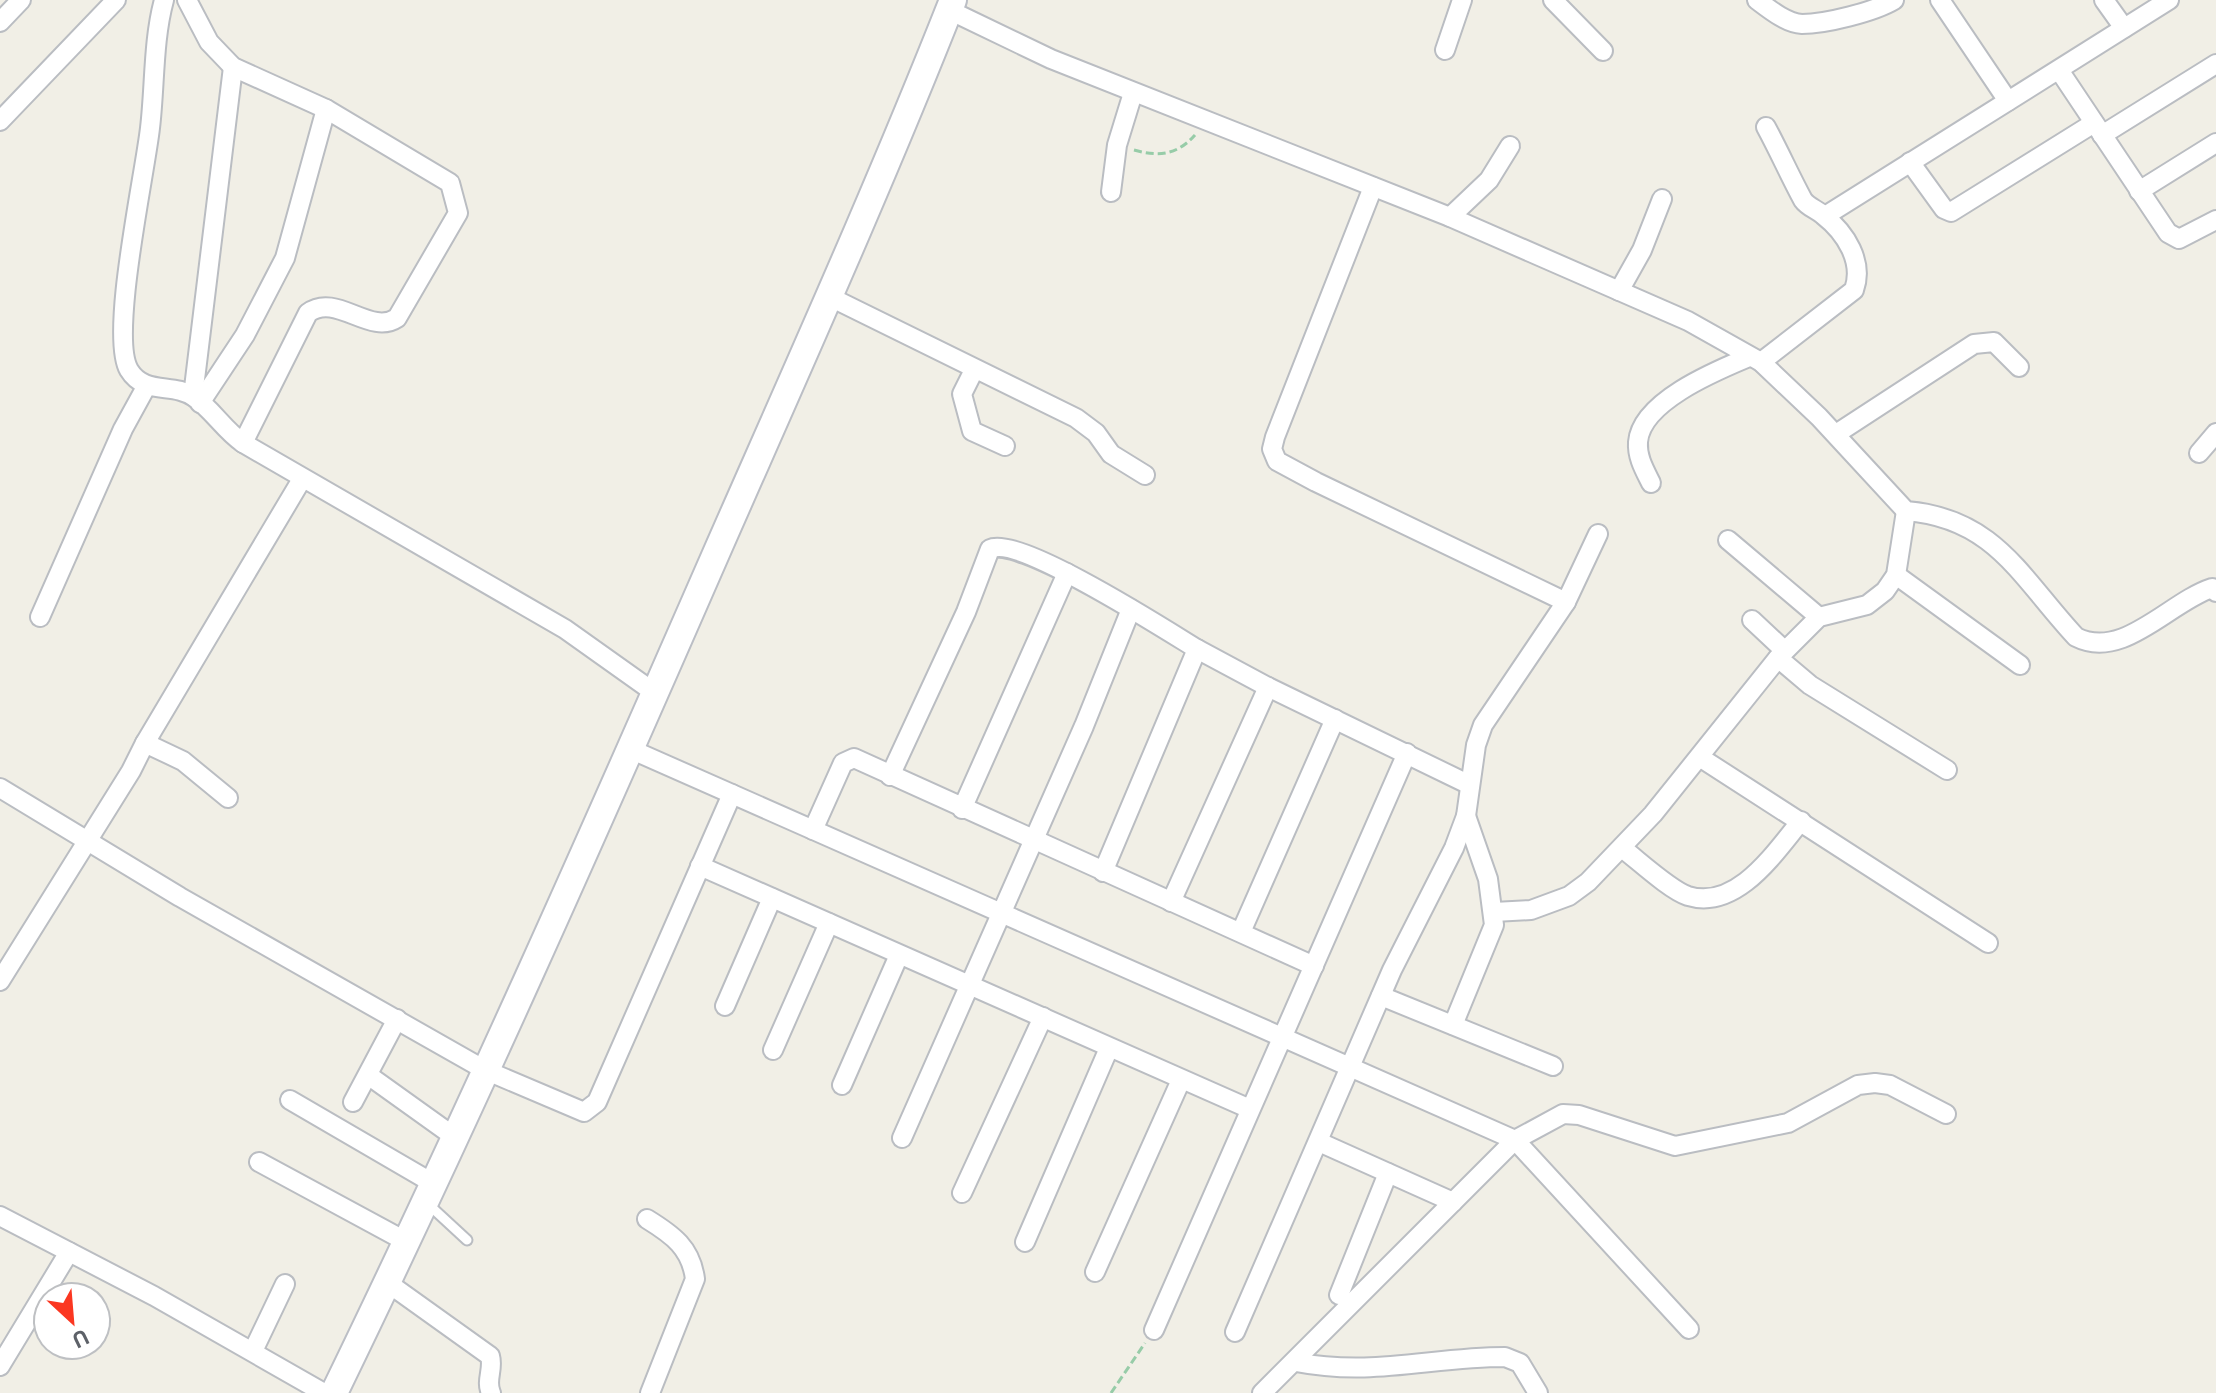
<svg xmlns="http://www.w3.org/2000/svg" width="2216" height="1393" viewBox="0 0 2216 1393" font-family="Ubuntu,sans-serif">
  <rect width="100%" height="100%" fill="#f1efe6"/>
  <g fill="none" stroke-linecap="round" stroke-linejoin="round">
    <!-- lane casing -->
    <g stroke="#babdc2" stroke-width="13">
      <polyline id="lane" points="428,1204 467,1240"/>
    </g>
    <!-- street casing -->
    <g stroke="#babdc2" stroke-width="22">
      <g id="street">
        <path d="M164,0C153,40 155,86 150,128C145,174 109,336 129,370C145,396 173,382 194,397C212,409 224,430 243,443"/>
        <path d="M187,0L209,42L233,67L326,109L450,183L458,213L397,318C370,336 336,292 308,313L243,443L565,629L655,693"/>
        <polyline points="1553,0 1603,51"/>
        <path d="M1757,0C1769,9 1786,23 1802,24C1825,24 1874,12 1894,0"/>
        <polyline points="1940,0 2008,101"/>
        <polyline points="2104,0 2124,28"/>
        <path d="M949,10L1051,59L1450,217L1688,321L1761,362L1819,417L1906,511C1995,518 2021,578 2076,637C2123,661 2169,602 2212,588L2216,592"/>
        <polyline points="0,22 21,0"/>
        <polyline points="1445,50 1462,0"/>
        <polyline points="2059,70 2168,233 2179,239 2216,220"/>
        <polyline points="0,121 116,0"/>
        <polyline points="2102,135 2216,64"/>
        <polyline points="1910,162 1944,209 1951,212 2094,123"/>
        <polyline points="1373,187 1275,437 1272,449 1277,461 1316,482 1566,602"/>
        <polyline points="2139,191 2216,143"/>
        <polyline points="1111,192 1117,145 1133,93"/>
        <polyline points="1825,216 2169,0"/>
        <polyline points="1450,217 1489,180 1510,146"/>
        <polyline points="1619,291 1642,250 1662,199"/>
        <polyline points="828,296 1076,418 1096,433 1111,454 1145,475"/>
        <path d="M1761,362L1854,290C1864,262 1846,233 1823,215C1816,209 1808,207 1803,200C1790,176 1779,151 1766,127"/>
        <polyline points="974,370 962,394 972,431 1005,446"/>
        <polyline points="193,396 233,67"/>
        <polyline points="200,403 245,335 285,258 326,109"/>
        <polyline points="1836,434 1974,344 1994,342 2019,367"/>
        <polyline points="2199,453 2216,433"/>
        <path d="M1651,483C1644,469 1637,457 1638,442C1641,401 1718,370 1749,357"/>
        <polyline points="1906,511 1896,575 1885,591 1867,605 1819,617 1778,658 1810,685 1947,770"/>
        <polyline points="1728,540 1819,617"/>
        <polyline points="1896,575 2020,665"/>
        <polyline points="40,617 123,429 146,387"/>
        <polyline points="1752,620 1784,650"/>
        <polyline points="1197,649 1268,687 1470,785"/>
        <polyline points="145,743 302,479"/>
        <polyline points="630,749 1515,1140 1689,1329"/>
        <polyline points="1701,758 1988,943"/>
        <path d="M890,776L966,612L990,549C1018,535 1166,630 1197,649L1103,872"/>
        <polyline points="0,788 180,897 485,1070 584,1112 597,1102 732,794"/>
        <polyline points="962,809 1067,573"/>
        <polyline points="813,830 843,763 854,758 1314,966"/>
        <path d="M1622,848C1639,861 1670,890 1688,896C1737,911 1775,852 1801,821"/>
        <polyline points="700,866 1250,1109"/>
        <polyline points="1171,902 1268,687"/>
        <polyline points="1494,912 1531,910 1569,896 1588,882 1653,814 1778,658"/>
        <polyline points="1241,932 1335,719"/>
        <polyline points="0,981 131,771 145,743 183,761 228,798"/>
        <polyline points="1381,996 1553,1066"/>
        <polyline points="725,1006 772,898"/>
        <polyline points="1453,1025 1494,925 1488,879 1466,816"/>
        <polyline points="773,1050 829,923"/>
        <polyline points="368,1075 456,1138"/>
        <polyline points="842,1085 899,955"/>
        <polyline points="290,1100 436,1185"/>
        <polyline points="353,1102 397,1019"/>
        <polyline points="902,1138 1084,726 1131,609"/>
        <polyline points="1319,1142 1453,1202"/>
        <polyline points="259,1162 407,1242"/>
        <polyline points="962,1193 1043,1017"/>
        <polyline points="0,1216 154,1296 324,1393"/>
        <path d="M647,1219C673,1235 691,1248 695,1279L650,1393"/>
        <polyline points="1025,1242 1109,1048"/>
        <polyline points="1095,1272 1181,1080"/>
        <path d="M388,1283L490,1356C494,1370 485,1380 491,1393"/>
        <polyline points="1339,1295 1388,1173"/>
        <polyline points="1154,1330 1407,753"/>
        <polyline points="1235,1332 1392,970 1454,848 1466,816 1476,745 1483,725 1566,602 1598,534"/>
        <polyline points="253,1351 285,1284"/>
        <path d="M1296,1362C1373,1377 1431,1357 1505,1357L1520,1363L1538,1393"/>
        <polyline points="0,1366 69,1252"/>
        <polyline points="1262,1393 1515,1140 1563,1114 1579,1115 1675,1146 1788,1123 1858,1085 1875,1083 1890,1085 1946,1114"/>
      </g>
    </g>
    <!-- secondary casing -->
    <g stroke="#bbbec5" stroke-width="30">
      <path id="secondary" d="M334,1393C469,1115 594,833 718,549C798,367 880,185 953,0"/>
    </g>
    <!-- path -->
    <g stroke="#97cca8" stroke-width="3" stroke-dasharray="8 4" stroke-linecap="butt">
      <path d="M1134,150C1159,157 1177,155 1195,135"/>
      <polyline points="1111,1393 1145,1343"/>
    </g>
    <!-- lane -->
    <use href="#lane" stroke="#fff" stroke-width="9"/>
    <!-- street -->
    <use href="#street" stroke="#fff" stroke-width="18"/>
    <!-- secondary -->
    <use href="#secondary" stroke="#fff" stroke-width="26"/>
  </g>
  <!-- north arrow -->
  <g transform="translate(72 1321) rotate(154)"><circle r="38" fill="#ffffff" stroke="#bec0c3" stroke-width="2"/>
  <path d="M0-6L14 30L0 20L-14 30Z" fill="#fb3721"/>
  <text y="-12" font-size="22" font-weight="bold" text-anchor="middle" fill="#5d6168">U</text>
  </g>
</svg>
